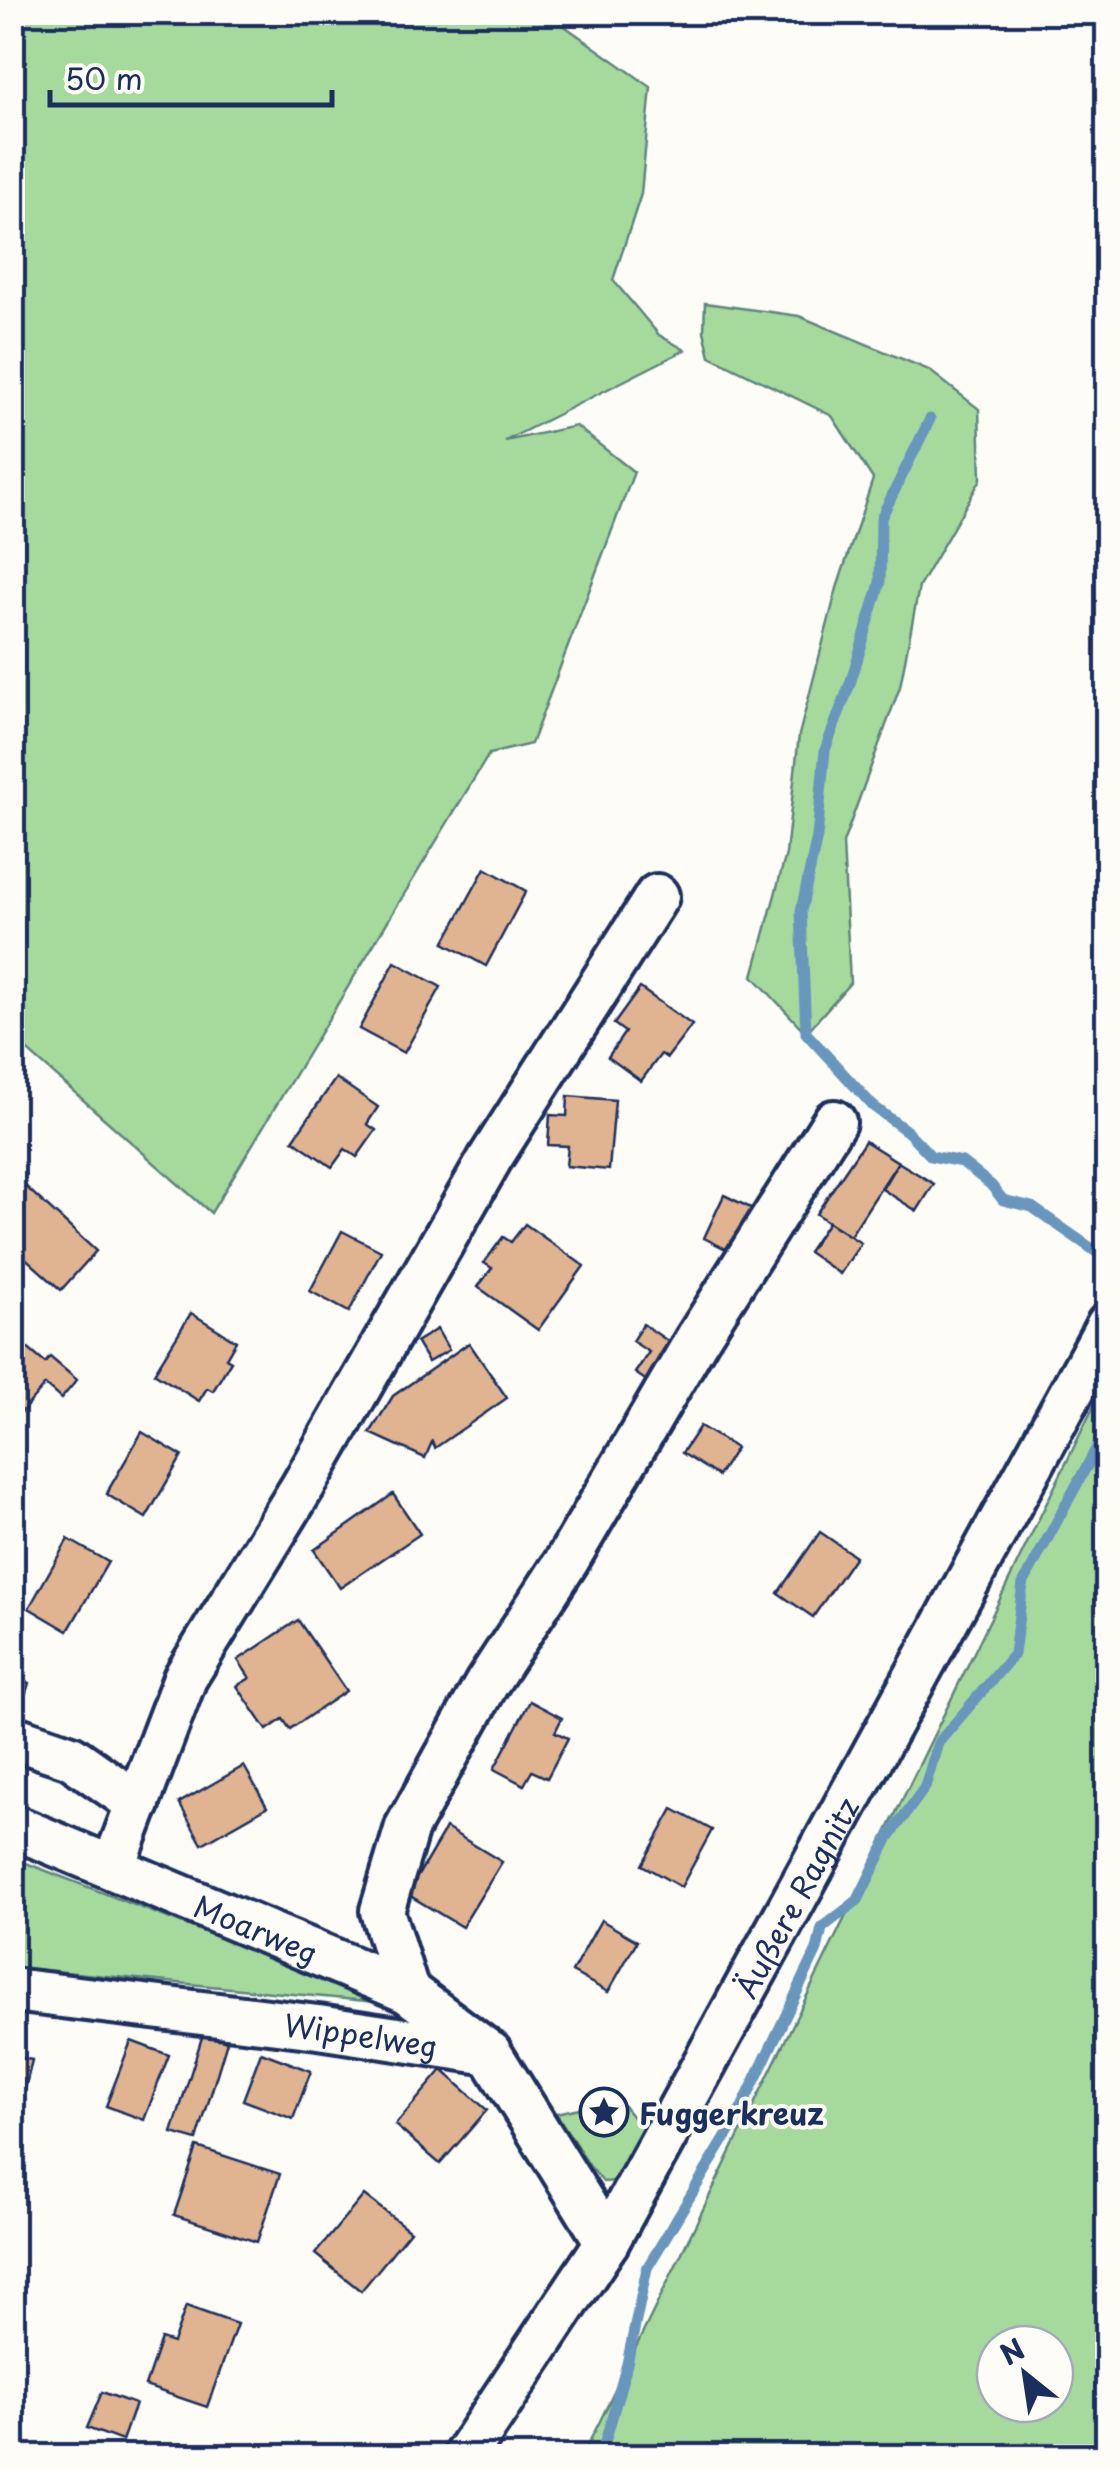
<svg xmlns="http://www.w3.org/2000/svg" width="1120" height="2469" viewBox="0 0 1120 2469" font-family="'Playpen Sans',sans-serif">
  <rect width="100%" height="100%" fill="#fdfcf7"/>
  <filter id="ink" filterUnits="userSpaceOnUse"><feTurbulence type="fractalNoise" baseFrequency=".01" numOctaves="2"/><feDisplacementMap in="SourceGraphic" scale="20" xChannelSelector="R" yChannelSelector="G"/><feConvolveMatrix kernelMatrix="1 2 1 2 8 2 1 2 1" color-interpolation-filters="sRGB"/></filter>
  <g filter="url(#ink)">
    <!-- green -->
    <g fill="#a6da9d" stroke="#60847e" stroke-width="2.5" fill-rule="evenodd">
      <polygon points="13,12 546,13 651,87 641,194 613,280 659,335 685,350 505,441 576,426 634,472 531,744 489,754 211,1213 13,1038"/>
      <polygon points="705,303 799,316 929,370 979,409 981,479 919,587 900,687 843,843 850,983 806,1033 753,976 786,854 799,735 837,588 873,479 832,416 710,356 704,331"/>
      <path d="M1107,1379V2456H582L600,2421ZM995,2344H1055V2404H995Z"/>
      <polygon points="13,1858 387,2003 13,1967"/>
      <polygon points="593,2105 624,2106 643,2130 615,2181 603,2182 589,2165 556,2113"/>
    </g>
    <g fill="none" stroke-linecap="round" stroke-linejoin="round">
      <!-- stream -->
      <g stroke="#6796bd" stroke-width="11">
        <polyline points="930,419 881,518 880,583 850,684 825,750 817,837 801,911 806,1033 873,1106 908,1132 931,1156 962,1162 991,1185 1003,1200 1032,1207 1108,1260"/>
        <polyline points="601,2456 627,2364 647,2268 735,2122 817,1950 822,1928 858,1900 889,1837 925,1787 938,1743 1014,1654 1023,1584 1108,1427"/>
      </g>
    </g>
    <!-- building -->
    <g fill="#e0b490" stroke="#1b2f5e" stroke-width="2.5">
      <polygon points="485,868 526,891 486,966 444,943"/>
      <polygon points="395,962 441,987 404,1053 359,1029"/>
      <polygon points="640,988 692,1025 667,1058 661,1054 641,1081 608,1057 625,1032 614,1024"/>
      <polygon points="336,1078 378,1107 367,1124 376,1130 357,1157 345,1149 332,1167 293,1140"/>
      <polygon points="568,1096 615,1100 609,1170 566,1166 568,1146 548,1145 550,1115 567,1116"/>
      <polygon points="865,1141 898,1162 850,1236 816,1214"/>
      <polygon points="898,1162 934,1184 917,1211 882,1189"/>
      <polygon points="12,1174 96,1251 61,1290 12,1246"/>
      <polygon points="724,1195 755,1210 734,1253 704,1238"/>
      <polygon points="828,1222 861,1243 840,1274 808,1252"/>
      <polygon points="525,1224 584,1266 538,1330 478,1287 492,1268 484,1263 503,1237 511,1242"/>
      <polygon points="342,1231 381,1251 349,1312 310,1291"/>
      <polygon points="191,1313 236,1341 226,1358 231,1361 213,1391 207,1388 199,1401 154,1373"/>
      <polygon points="643,1324 678,1348 653,1385 635,1373 649,1352 632,1341"/>
      <polygon points="437,1329 449,1350 428,1362 416,1342"/>
      <polygon points="12,1335 45,1363 50,1357 77,1380 61,1399 45,1385 12,1423"/>
      <polygon points="469,1343 507,1398 435,1448 432,1442 425,1458 370,1433 393,1396"/>
      <polygon points="700,1426 736,1448 718,1476 682,1453"/>
      <polygon points="142,1432 182,1456 146,1518 106,1494"/>
      <polygon points="393,1494 420,1534 340,1588 314,1550"/>
      <polygon points="820,1532 855,1556 813,1617 778,1593"/>
      <polygon points="68,1539 108,1562 68,1631 29,1608"/>
      <polygon points="298,1620 346,1691 290,1729 283,1719 267,1730 237,1686 250,1678 238,1660"/>
      <polygon points="12,1678 29,1683 17,1720 12,1719"/>
      <polygon points="530,1701 562,1718 555,1732 568,1738 547,1778 532,1771 524,1785 494,1769"/>
      <polygon points="244,1766 267,1807 202,1844 179,1803"/>
      <polygon points="673,1809 712,1830 681,1887 642,1865"/>
      <polygon points="446,1828 502,1862 462,1927 407,1894"/>
      <polygon points="601,1920 637,1941 608,1992 572,1972"/>
      <polygon points="203,2034 227,2041 197,2140 172,2133"/>
      <polygon points="131,2041 169,2055 144,2120 106,2106"/>
      <polygon points="261,2052 311,2071 293,2119 243,2100"/>
      <polygon points="12,2056 32,2060 21,2106 12,2104"/>
      <polygon points="442,2070 487,2110 440,2164 395,2125"/>
      <polygon points="197,2147 280,2174 257,2242 174,2215"/>
      <polygon points="364,2195 410,2231 361,2291 315,2254"/>
      <polygon points="186,2306 237,2324 207,2407 145,2386 161,2339 173,2343"/>
      <polygon points="102,2392 135,2404 122,2441 87,2428"/>
    </g>
    <g fill="none" stroke-linecap="round" stroke-linejoin="round">
      <!-- minor casing -->
      <g stroke="#1b2f5e" stroke-width="50">
        <g id="minor">
          <polyline points="12,1737 71,1757 138,1804"/>
          <path id="s1" d="M12,1826L407,1991L484,2049"/>
          <polyline points="113,1868 185,1678 303,1486 491,1157 657,896"/>
          <path id="s2" d="M12,1990L318,2027L490,2053L607,2242"/>
          <polyline points="407,1991 382,1911 407,1827 487,1683 568,1559 697,1339 834,1122"/>
          <path id="s3" d="M465,2456L607,2242L1108,1325"/>
        </g>
      </g>
      <!-- minor -->
      <use href="#minor" stroke="#fdfcf7" stroke-width="42"/>
    </g>
  </g>
  <!-- icons -->
  <defs>
    <g id="sight-ring" transform="scale(2.5)"><circle r="9.5" fill="#fdfcf7" stroke="#1b2f5e" stroke-width="1.5"/><path d="M0-6L1.8-2.2L6-1.7L2.9 1.2L3.7 5.4L0 3.3L-3.7 5.4L-2.9 1.2L-6-1.7L-1.8-2.2Z" fill="#1b2f5e"/></g>
  </defs>
  <g fill-rule="evenodd">
    <use href="#sight-ring" x="604" y="2112"/>
  </g>
  <g text-anchor="middle" dominant-baseline="central" stroke-width="8" stroke-linejoin="round" paint-order="stroke">
    <!-- street labels -->
    <g font-size="30" fill="#1b2f5e" stroke="#fdfcf7">
      <text stroke="none"><textPath href="#s3" startOffset="650">Äußere Ragnitz</textPath></text>
      <text stroke="none"><textPath href="#s1" startOffset="265">Moarweg</textPath></text>
      <text stroke="none"><textPath href="#s2" startOffset="352">Wippelweg</textPath></text>
    </g>
    <!-- poi labels -->
    <g font-size="30" font-weight="bold" fill="#1b2f5e" stroke="#fdfcf7" text-anchor="start">
      <text x="639" y="2112">Fuggerkreuz</text>
    </g>
  </g>
  <!-- margin -->
  <rect width="1120" height="2469" fill="none" stroke="#fdfcf7" stroke-width="50"/>
  <rect x="25" y="25" width="1070" height="2419" fill="none" stroke="#1b2f5e" stroke-width="4" filter="url(#ink)"/>
  <!-- north arrow -->
  <g transform="translate(1025 2374) rotate(330)"><circle r="48" fill="#fdfcf7" stroke="#a3aaba" stroke-width="2.5"/>
  <path d="M0-8L18 38L0 25L-18 38Z" fill="#1b2f5e"/>
  <text y="-15" font-size="28" font-weight="bold" text-anchor="middle" fill="#1b2f5e">N</text>
  </g>
  <!-- scale -->
  <path d="M50 90v15h282v-15" fill="none" stroke="#1b2f5e" stroke-width="5"/>
  <text x="65" y="90" font-size="30" fill="#1b2f5e" stroke="#fdfcf7" stroke-width="8" paint-order="stroke">50 m</text>
</svg>
